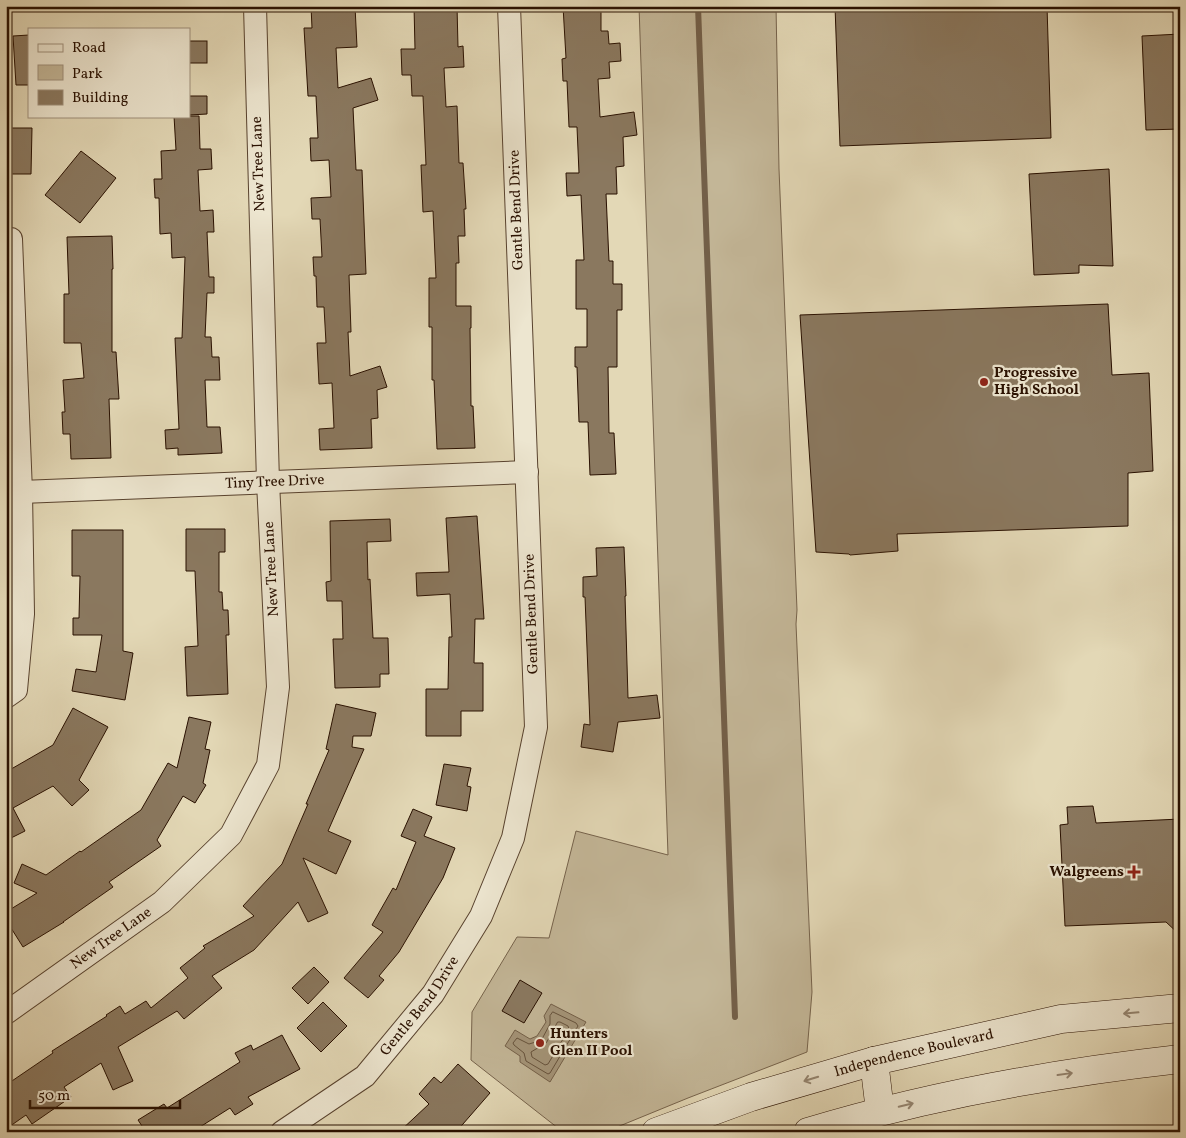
<svg xmlns="http://www.w3.org/2000/svg" width="1186" height="1138" viewBox="0 0 1186 1138" font-family="Vollkorn,serif">
  <rect width="100%" height="100%" fill="#e3d8b6"/>
  <filter id="stains"><feTurbulence type="fractalNoise" baseFrequency=".004" numOctaves="4"/><feColorMatrix values="0 0 0 0 .2 0 0 0 0 .09 0 0 0 0 .02 0 0 0 .5 -.17"/></filter>
  <radialGradient id="worn" r=".72"><stop offset=".6" stop-color="#630" stop-opacity="0"/><stop offset="1" stop-color="#630" stop-opacity=".3"/></radialGradient>
  <!-- green -->
  <polygon fill="#c3b697" stroke="#76634c" points="639,6 776,6 779,169 797,610 796,624 812,992 807,1052 688,1098 605,1132 563,1132 471,1060 472,1012 517,937 549,938 576,831 668,855"/>
  <!-- water -->
  <polygon fill="#a49478" stroke="#735f48" points="551,1004 586,1022 550,1082 520,1062 520,1056 505,1046 515,1030 530,1039 537,1036 546,1022 544,1016"/>
  <g fill="none" stroke-linecap="round" stroke-linejoin="round">
    <!-- shore -->
    <g stroke="#66523c" stroke-width="1">
      <polygon points="553,1012 576,1023 578,1026 550,1073 548,1074 526,1061 524,1053 514,1045 513,1043 517,1038 529,1044 539,1041 542,1039 550,1024 550,1016"/>
      <polygon points="558,1022 560,1022 568,1026 569,1029 548,1064 545,1065 532,1057 531,1052 546,1043"/>
    </g>
    <!-- stream -->
    <polyline stroke="#735f48" stroke-width="6" points="698,6 735,1017"/>
  </g>
  <!-- building -->
  <g fill="#8a785f" stroke="#291000">
    <polygon points="311,6 355,6 357,47 336,48 338,88 371,78 378,100 353,108 356,170 362,170 366,274 349,275 351,332 348,332 350,376 380,366 387,387 377,390 378,418 371,419 372,448 320,450 319,429 334,428 332,383 319,384 317,343 326,343 324,307 317,307 316,276 314,276 313,257 322,257 320,219 312,219 311,198 331,197 329,160 311,161 310,138 318,138 316,96 308,96 304,28 312,28"/>
    <polygon points="414,6 457,6 458,47 463,46 464,67 444,68 446,107 457,106 459,163 463,163 466,209 464,209 465,236 458,236 459,263 456,263 456,306 471,306 471,328 470,328 471,406 473,406 475,448 437,449 434,380 432,380 432,327 429,327 429,278 436,278 433,211 423,212 421,165 426,165 423,96 412,96 411,75 402,75 401,49 415,49"/>
    <polygon points="563,6 601,6 601,31 608,31 609,44 620,43 621,61 609,62 610,78 598,79 600,117 634,112 637,135 623,137 624,166 616,167 617,194 606,194 609,261 613,261 613,284 622,284 622,310 617,310 617,367 608,367 609,433 614,433 616,474 590,475 588,422 579,422 577,367 575,367 575,347 587,347 587,309 576,309 576,260 584,260 581,195 567,196 566,173 579,173 577,127 569,127 567,81 563,81 562,59 566,58"/>
    <polygon points="835,6 1047,6 1051,138 840,146"/>
    <polygon points="1180,34 1180,129 1146,130 1142,36"/>
    <polygon points="29,35 29,85 16,85 13,36"/>
    <rect x="189" y="41" width="18" height="22"/>
    <polygon points="189,96 207,96 207,114 189,115"/>
    <polygon points="174,116 199,116 200,149 211,149 212,169 198,170 200,211 213,210 214,232 207,232 209,277 214,277 214,293 207,293 205,337 211,337 212,357 219,357 220,380 205,380 207,427 220,427 222,453 178,455 178,448 166,449 165,430 179,429 175,338 182,338 185,257 172,258 171,233 160,234 159,198 155,198 154,179 162,179 161,151 176,150"/>
    <polygon points="6,128 32,128 31,174 6,174"/>
    <polygon points="81,151 116,178 80,223 45,195"/>
    <polygon points="1109,169 1113,266 1079,265 1079,273 1034,275 1029,174"/>
    <polygon points="112,236 113,269 112,269 112,352 116,352 119,399 109,399 111,458 71,459 70,434 63,434 62,412 65,412 63,380 84,378 81,343 64,343 64,294 69,294 67,237"/>
    <polygon points="1108,304 1112,375 1149,373 1153,471 1128,473 1128,526 897,534 898,551 850,555 849,554 816,552 800,315"/>
    <polygon points="477,516 484,619 475,619 474,663 483,663 483,711 461,711 461,736 426,736 426,689 448,689 449,637 452,637 450,594 417,596 416,573 449,572 446,518"/>
    <polygon points="390,519 391,541 367,542 368,580 370,579 373,638 388,638 389,674 380,674 380,687 335,688 333,639 343,639 342,601 327,601 326,582 331,581 330,521"/>
    <polygon points="186,529 225,529 225,552 219,552 219,592 222,592 223,610 228,610 229,635 226,635 228,694 187,696 185,647 198,646 195,571 186,571"/>
    <polygon points="72,530 123,530 123,651 133,653 125,700 72,691 76,669 96,672 102,635 73,635 73,618 79,618 80,576 72,576"/>
    <polygon points="624,547 626,596 625,596 628,698 657,695 660,718 618,722 613,752 581,747 584,724 590,725 585,597 583,597 583,577 597,576 596,548"/>
    <polygon points="336,704 376,713 371,736 353,736 352,747 364,749 328,831 351,841 336,874 303,858 328,913 308,922 298,902 254,950 212,976 222,988 184,1019 177,1011 118,1047 133,1081 113,1090 101,1063 64,1087 71,1097 32,1124 26,1115 6,1129 6,1085 53,1053 52,1051 107,1016 106,1015 120,1006 125,1014 146,1001 151,1008 188,978 180,968 205,948 203,946 254,916 243,906 282,864 308,804 306,804 329,750 326,749"/>
    <polygon points="73,708 108,727 79,780 89,790 72,806 53,786 13,808 25,831 11,838 6,829 6,772 53,745"/>
    <polygon points="189,717 211,722 205,749 210,750 203,783 206,785 195,803 183,796 157,840 161,846 109,882 113,887 63,922 64,922 23,947 6,920 6,912 37,893 14,883 22,864 46,875 80,851 81,852 141,810 168,763 177,768"/>
    <polygon points="444,764 471,768 467,786 471,787 467,811 436,805"/>
    <polygon points="1093,806 1096,823 1180,819 1180,935 1166,922 1065,926 1060,825 1068,824 1067,807"/>
    <polygon points="413,809 432,817 424,836 455,848 443,878 399,952 379,976 384,980 368,998 344,978 383,932 372,925 393,888 396,890 416,842 401,836"/>
    <polygon points="314,967 329,982 308,1004 292,988"/>
    <polygon points="520,980 542,993 524,1023 502,1011"/>
    <polygon points="323,1002 347,1026 321,1052 297,1028"/>
    <polygon points="282,1035 300,1069 248,1097 253,1104 235,1115 230,1108 192,1132 146,1132 138,1120 164,1104 167,1108 240,1062 235,1053 251,1045 253,1050"/>
    <polygon points="458,1064 490,1093 456,1132 399,1132 429,1104 419,1094 434,1077 441,1083"/>
  </g>
  <g fill="none" stroke-linecap="round" stroke-linejoin="round">
    <!-- street casing -->
    <g stroke="#58422e" stroke-width="24">
      <g id="street">
        <polyline points="6,239 11,239 21,492 23,614 16,690 6,697"/>
        <path id="s1" d="M21,492L527,472"/>
        <path id="s2" d="M6,1013L162,902L231,835L268,765L278,687L268,482L255,6"/>
        <path id="s3" d="M282,1132L365,1076L433,994L481,916L513,838L536,727L509,6"/>
      </g>
    </g>
    <!-- secondary casing -->
    <g stroke="#291000" stroke-width="29">
      <g id="secondary">
        <polyline points="874,1061 880,1111"/>
        <path id="s4" d="M656,1132L751,1097L874,1061L1061,1019L1180,1008"/>
        <path d="M808,1132C930,1095 1054,1073 1180,1059"/>
      </g>
    </g>
    <!-- street -->
    <use href="#street" stroke="#ede6d0" stroke-width="22"/>
    <!-- secondary -->
    <use href="#secondary" stroke="#ede6d0" stroke-width="28"/>
  </g>
  <!-- one-way arrows -->
  <defs><path id="oneway-shaft" d="M-6 0H5M1.5-3L5.5 0L1.5 3" fill="none" stroke-width="1.6" stroke-linecap="round" stroke-linejoin="round" transform="scale(1.25)"/></defs>
  <g stroke="#958672">
    <use href="#oneway-shaft" transform="translate(1131 1013) rotate(175)"/>
    <use href="#oneway-shaft" transform="translate(1065 1074) rotate(-8)"/>
    <use href="#oneway-shaft" transform="translate(811 1079) rotate(163)"/>
    <use href="#oneway-shaft" transform="translate(906 1105) rotate(-13)"/>
  </g>
  <!-- markers -->
  <g fill="#8f2418" stroke="#ede6d0" stroke-width="2">
    <circle cx="984" cy="382" r="5"/>
    <path d="M1131.5 864.5h5v5h5v5h-5v5h-5v-5h-5v-5h5z"/>
    <circle cx="540" cy="1043" r="5"/>
  </g>
  <g text-anchor="middle" dominant-baseline="central" stroke-width="4.5" stroke-linejoin="round" paint-order="stroke">
    <!-- street labels -->
    <g font-size="15" fill="#291000" stroke="#ede6d0">
      <text transform="translate(259 164) rotate(-92)">New Tree Lane</text>
      <text transform="translate(517 210) rotate(-92)">Gentle Bend Drive</text>
      <text stroke="none"><textPath href="#s1" startOffset="254">Tiny Tree Drive</textPath></text>
      <text transform="translate(272 569) rotate(-93)">New Tree Lane</text>
      <text transform="translate(532 614) rotate(-92)">Gentle Bend Drive</text>
      <text stroke="none"><textPath href="#s2" startOffset="129">New Tree Lane</textPath></text>
      <text stroke="none"><textPath href="#s3" startOffset="189">Gentle Bend Drive</textPath></text>
      <text stroke="none"><textPath href="#s4" startOffset="270">Independence Boulevard</textPath></text>
    </g>
    <!-- poi labels -->
    <g font-size="15" font-weight="bold" fill="#291000" stroke="#ede6d0" text-anchor="start">
      <text x="994" y="373">Progressive<tspan x="994" dy="17">High School</tspan></text>
      <text x="1124" y="872" text-anchor="end">Walgreens</text>
      <text x="550" y="1034">Hunters<tspan x="550" dy="17">Glen II Pool</tspan></text>
    </g>
  </g>
  <!-- margin -->
  <rect width="1186" height="1138" fill="none" stroke="#e3d8b6" stroke-width="25"/>
  <rect x="8" y="8" width="1171" height="1123" fill="none" stroke="#291000" stroke-width="2.5"/>
  <rect x="12" y="12" width="1161" height="1113" fill="none" stroke="#291000"/>
  <!-- legend -->
  <rect x="28" y="28" width="162" height="90" fill="#ede6d0" stroke="#9f907d"/>
  <rect x="38" y="44" width="25" height="8" fill="#ede6d0" stroke="#9f907d"/>
  <text x="72" y="52" font-size="15" fill="#291000">Road</text>
  <rect x="38" y="65" width="25" height="15" fill="#c3b697" stroke="#9f907d"/>
  <text x="72" y="78" font-size="15" fill="#291000">Park</text>
  <rect x="38" y="90" width="25" height="15" fill="#8a785f" stroke="#9f907d"/>
  <text x="72" y="102" font-size="15" fill="#291000">Building</text>
  <!-- scale -->
  <path d="M30 1100v8h150v-8" fill="none" stroke="#291000" stroke-width="2.5"/>
  <text x="38" y="1100" font-size="15" fill="#291000" stroke="#ede6d0" stroke-width="4" paint-order="stroke">50 m</text>
  <rect width="100%" height="100%" filter="url(#stains)"/>
  <rect width="100%" height="100%" fill="url(#worn)"/>
</svg>
